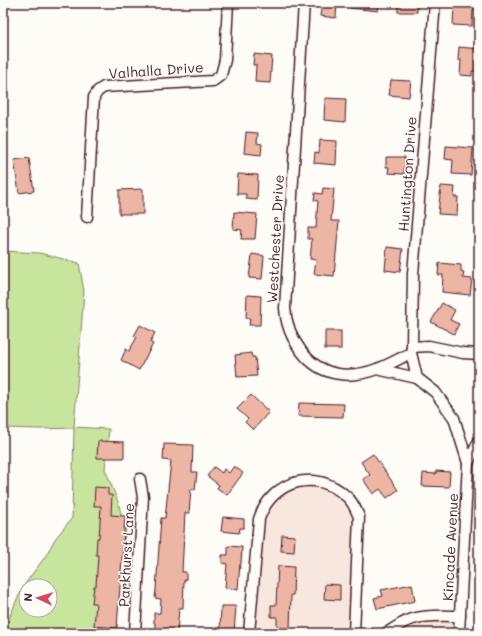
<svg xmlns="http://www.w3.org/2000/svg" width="482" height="636" viewBox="0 0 482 636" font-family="Mali,sans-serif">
  <rect width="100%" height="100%" fill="#fdfcf7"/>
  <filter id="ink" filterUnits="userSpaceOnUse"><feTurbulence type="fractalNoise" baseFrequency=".025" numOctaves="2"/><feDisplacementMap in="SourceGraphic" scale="8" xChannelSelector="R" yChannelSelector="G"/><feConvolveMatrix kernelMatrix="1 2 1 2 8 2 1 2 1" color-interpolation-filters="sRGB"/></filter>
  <g filter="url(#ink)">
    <!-- built -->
    <g fill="#f8e7de">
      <polygon points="301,486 317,486 329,489 343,499 349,508 354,518 349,633 254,633 264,520 267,511 281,494 289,490"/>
      <polygon points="438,620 455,620 454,633 395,633 406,626 414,623"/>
    </g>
    <!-- green -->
    <path fill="#c7e59d" stroke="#888264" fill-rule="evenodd" d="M3,251L39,253L79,263L84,291L74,427L109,429L105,469L118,502L126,532L115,569L111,633H3L17,599L27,581L45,557L55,539L72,518L74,428L40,429L3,428ZM26,586H50V610H26Z"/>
    <!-- building -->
    <g fill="#edb5a4" stroke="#4a1f2b">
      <polygon points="322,3 337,3 336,18 320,16"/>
      <polygon points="350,3 379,3 378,11 350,8"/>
      <rect x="398" y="3" width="19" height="9"/>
      <polygon points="454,3 479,3 479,11 473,10 472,26 453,25"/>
      <polygon points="459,47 479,49 479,61 477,61 477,71 472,71 472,76 460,75 461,60 458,60"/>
      <polygon points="254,54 272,56 270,83 255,82 256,65 253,65"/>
      <polygon points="391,80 411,81 409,97 389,95"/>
      <polygon points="325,98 346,99 345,122 324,120"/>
      <polygon points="246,132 258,133 257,143 262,144 261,155 244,153"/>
      <polygon points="320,140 337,141 336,165 314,163 315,152 319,153"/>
      <polygon points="446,146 473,148 471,175 452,174 453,160 445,159"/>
      <polygon points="386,157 405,157 404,174 388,173 389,167 386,167"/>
      <polygon points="29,158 34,191 19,193 14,160"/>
      <polygon points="238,174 258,175 257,200 246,199 246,194 237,194"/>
      <polygon points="441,186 455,187 454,197 458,197 457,215 438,214"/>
      <polygon points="323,188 334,189 331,221 339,221 334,276 314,274 316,260 310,259 312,239 308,239 308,228 316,228 318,201 314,200 315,193 322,194"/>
      <polygon points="143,189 143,214 119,214 119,190"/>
      <polygon points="234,212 257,214 255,239 241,239 242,230 233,229"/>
      <polygon points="387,247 403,249 400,272 385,270"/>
      <polygon points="252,254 264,256 262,279 249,278"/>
      <polygon points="439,263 461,265 461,271 464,272 463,278 472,279 470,295 442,292 443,275 438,275"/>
      <polygon points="247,295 261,296 260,325 249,325 250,318 246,318"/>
      <polygon points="442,303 455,310 450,320 459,324 454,334 431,322"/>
      <polygon points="140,325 155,333 150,342 153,344 139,370 121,360 126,349 129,351 137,337 134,336"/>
      <rect x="325" y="331" width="16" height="18"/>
      <polygon points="251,353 252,357 255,357 257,376 237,377 235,355"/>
      <polygon points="251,395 269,412 253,430 245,422 248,419 237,409"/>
      <polygon points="299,403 344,404 343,417 298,416"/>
      <polygon points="98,441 124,442 124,458 97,458"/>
      <polygon points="164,444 193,445 192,472 197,472 195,490 191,489 189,513 185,513 182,572 186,572 186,580 184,580 183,608 179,608 177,633 155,632 155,623 154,623 154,613 160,613 161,599 155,598 156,589 161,518 165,518 171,461 163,460"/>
      <polygon points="373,454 398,490 387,498 380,489 373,494 363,479 370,475 361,462"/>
      <polygon points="234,466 243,473 227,495 217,488 219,485 207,476 214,467 222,473 224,469 229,473"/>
      <polygon points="436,471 450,472 449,487 422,486 423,473 436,474"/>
      <polygon points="95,487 108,488 108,495 112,495 111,515 125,516 117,628 94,626 96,603 92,603 94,586 96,586 98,555 96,555 97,538 99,538 101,506 94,506"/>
      <polygon points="223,517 244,519 244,528 240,528 239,533 221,531"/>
      <polygon points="282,535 295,536 294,552 281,551"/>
      <polygon points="228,546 242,547 241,564 240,564 238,589 225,588 227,564 222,563 222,555 228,555"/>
      <polygon points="278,566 294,567 293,595 291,595 290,629 277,628 277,617 271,617 271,605 276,605"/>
      <polygon points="325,584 340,585 340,600 324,599"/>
      <polygon points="412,584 415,601 377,609 374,598 383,596 381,590"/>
      <polygon points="221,606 236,606 234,633 220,633"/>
    </g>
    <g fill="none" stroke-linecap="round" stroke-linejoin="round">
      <!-- minor casing -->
      <g stroke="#4a1f2b" stroke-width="13">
        <g id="minor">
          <path d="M304,3L285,308C286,325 292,339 302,352C321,377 350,379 377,369C389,365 400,358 411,353"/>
          <polyline points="435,3 413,274 412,347 411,353 417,378 435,392 454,418 468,463 459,633"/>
          <polyline points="87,217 94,97 98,91 104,87 213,81 221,75 225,60 228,3"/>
          <polyline points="412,347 429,346 463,353 479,354"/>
          <polyline points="377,369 417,378"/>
          <polyline points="468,463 479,441"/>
          <polyline points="135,633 143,497 140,479"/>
          <path d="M249,633L259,519C272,480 316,468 346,496C353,501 356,510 359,517L354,633"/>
          <path d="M386,633C392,630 397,626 403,623C419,614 442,616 460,616"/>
        </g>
      </g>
      <!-- minor -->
      <use href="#minor" stroke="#fdfcf7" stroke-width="10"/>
    </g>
  </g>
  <g text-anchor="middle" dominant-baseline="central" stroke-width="3" stroke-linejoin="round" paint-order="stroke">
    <!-- street labels -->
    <g font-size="14" fill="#4a1f2b" stroke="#fdfcf7">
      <text transform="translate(156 70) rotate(-4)">Valhalla Drive</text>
      <text transform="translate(407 174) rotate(-86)">Huntington Drive</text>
      <text transform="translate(275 239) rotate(-87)">Westchester Drive</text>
      <text transform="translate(450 547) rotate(-87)">Kincade Avenue</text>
      <text transform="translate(126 555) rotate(-87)">Parkhurst Lane</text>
    </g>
  </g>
  <!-- margin -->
  <rect width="482" height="636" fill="none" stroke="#fdfcf7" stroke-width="16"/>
  <rect x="8" y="8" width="466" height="620" fill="none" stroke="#4a1f2b" stroke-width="1.5" filter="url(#ink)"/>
  <!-- north arrow -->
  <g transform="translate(38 598) rotate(274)"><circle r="19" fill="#fdfcf7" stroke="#b5a4a5"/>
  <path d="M0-3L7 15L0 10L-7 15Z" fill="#d1495b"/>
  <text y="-6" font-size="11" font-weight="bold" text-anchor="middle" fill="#4a1f2b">N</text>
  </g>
</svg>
